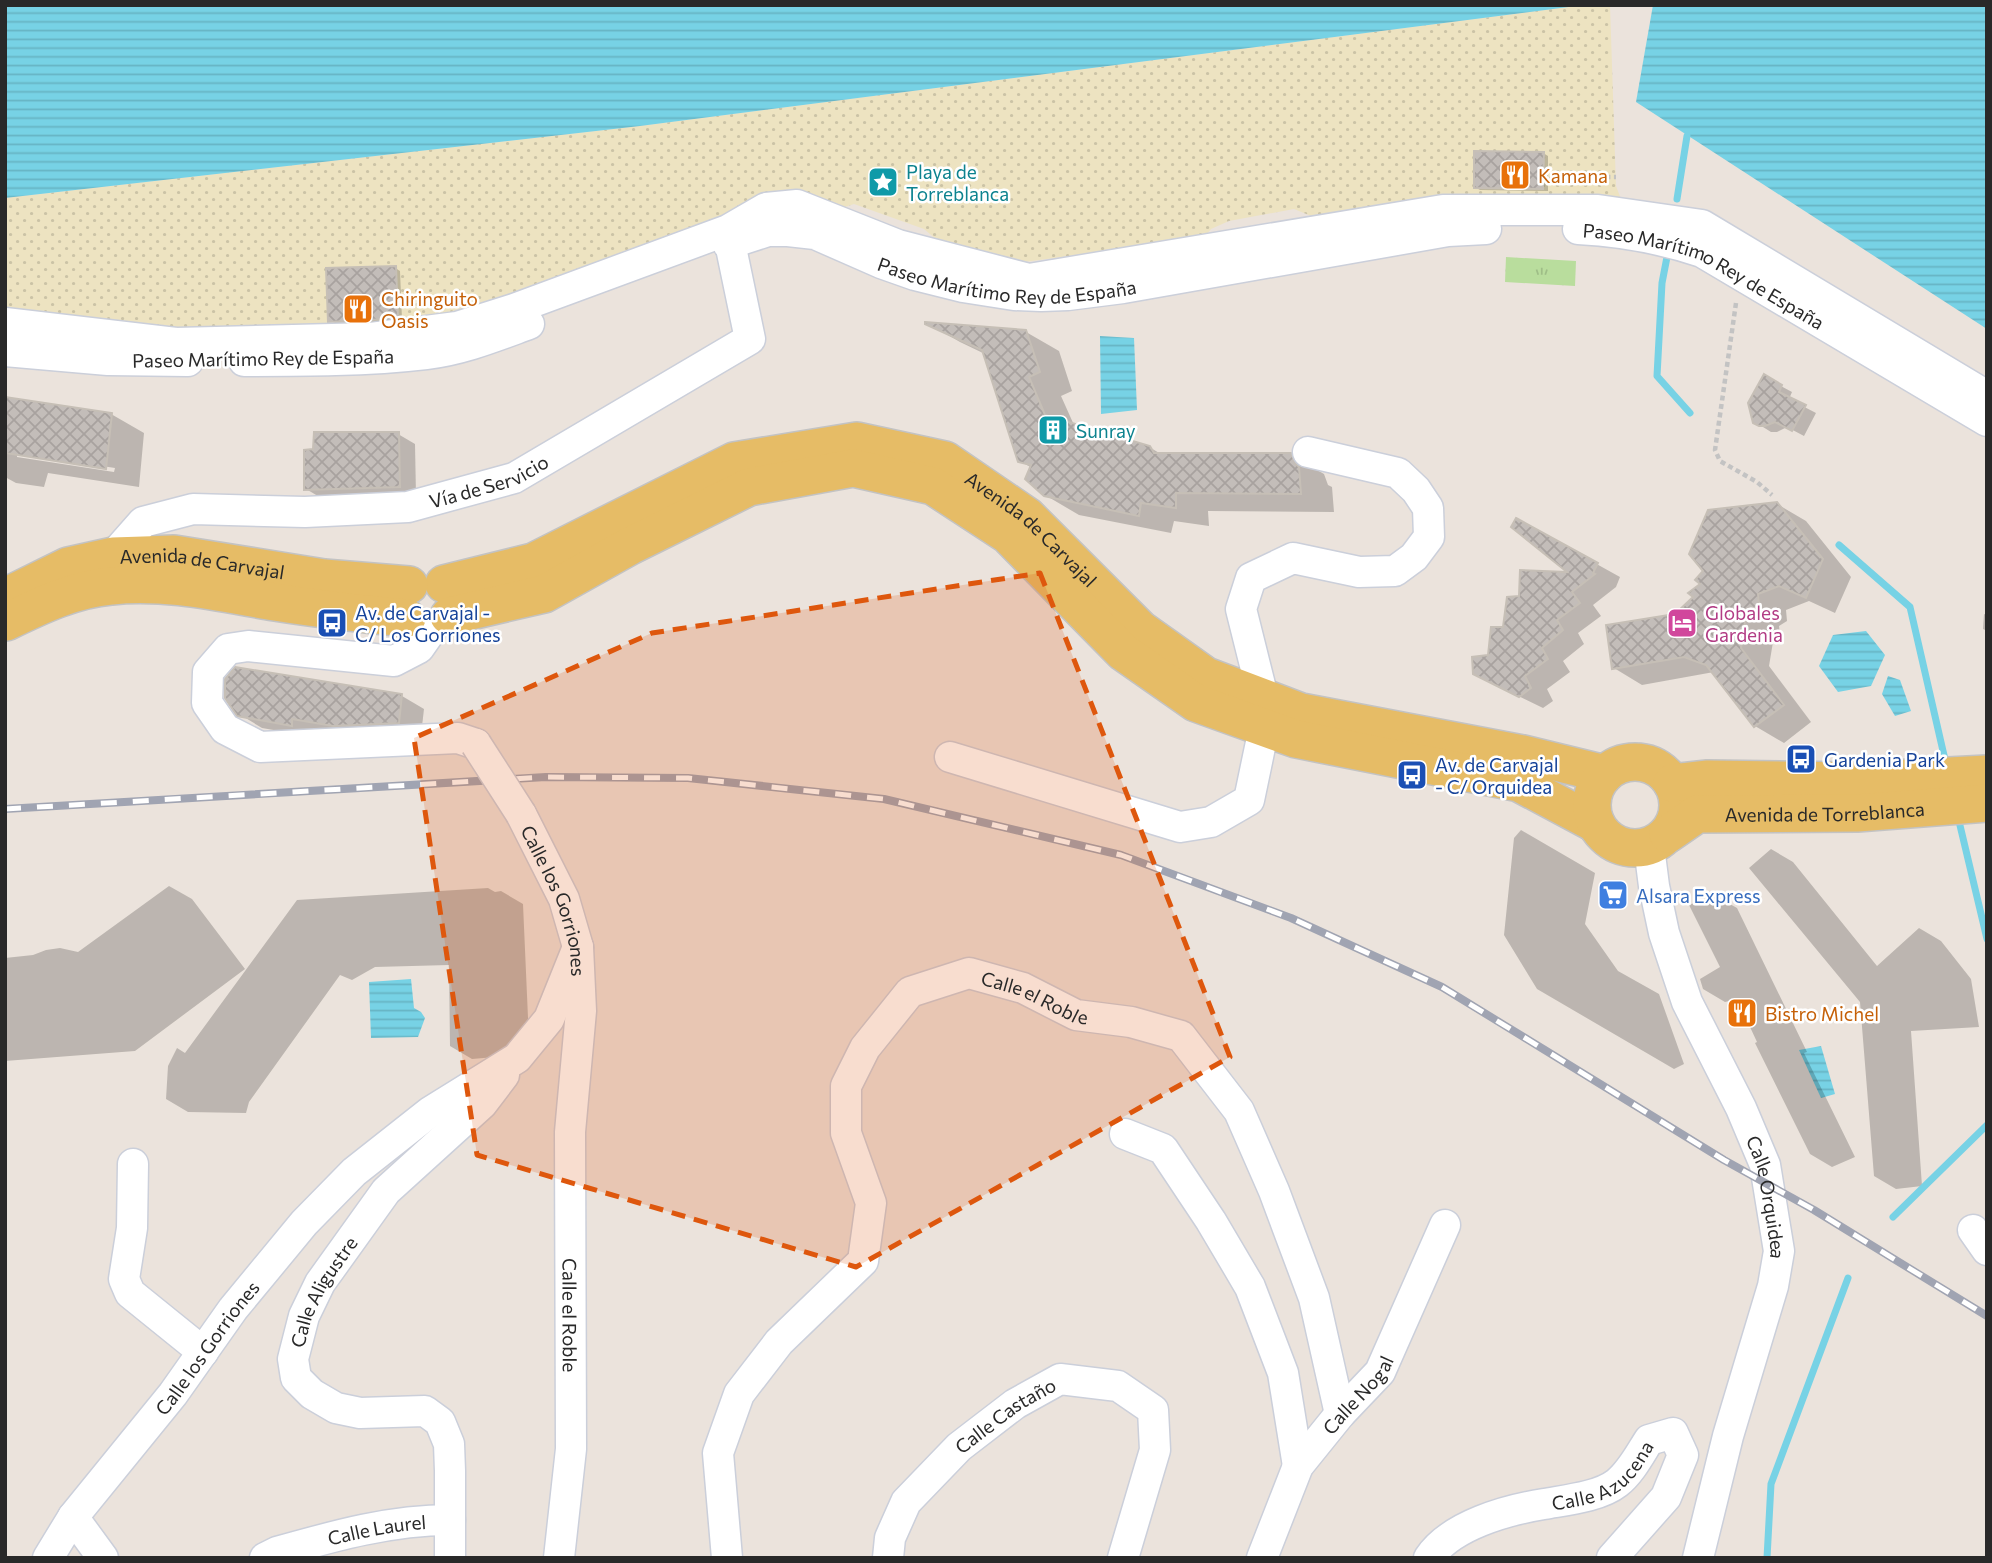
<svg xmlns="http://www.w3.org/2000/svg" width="1992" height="1563" viewBox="0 0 1992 1563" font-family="Commissioner,sans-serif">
  <defs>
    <pattern id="grass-tufts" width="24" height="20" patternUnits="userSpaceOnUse" patternTransform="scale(1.75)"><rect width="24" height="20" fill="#b9dd9d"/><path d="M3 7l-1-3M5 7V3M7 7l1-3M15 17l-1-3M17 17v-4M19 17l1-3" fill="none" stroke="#9fbe87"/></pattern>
    <pattern id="sand-dots" width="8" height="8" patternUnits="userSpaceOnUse" patternTransform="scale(1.75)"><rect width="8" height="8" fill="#ede3c1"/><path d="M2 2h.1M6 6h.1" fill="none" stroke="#cbc3a6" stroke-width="1.8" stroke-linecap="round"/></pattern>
    <pattern id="water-rules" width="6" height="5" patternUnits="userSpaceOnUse" patternTransform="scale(1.75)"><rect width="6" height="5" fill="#77d2e5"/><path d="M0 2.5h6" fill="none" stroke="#67b4c4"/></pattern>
    <pattern id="building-cross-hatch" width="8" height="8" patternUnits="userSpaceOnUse" patternTransform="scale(1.75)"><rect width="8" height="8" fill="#c3bdb9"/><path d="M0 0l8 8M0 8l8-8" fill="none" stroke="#a8a29f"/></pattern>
  </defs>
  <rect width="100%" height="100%" fill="#ebe3dc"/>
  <!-- grass -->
  <polygon fill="url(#grass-tufts)" points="1506,257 1576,261 1575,286 1505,282"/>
  <!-- sand -->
  <polygon fill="url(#sand-dots)" points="1584,5 1610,5 1616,186 1621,199 1459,194 1316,218 1294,209 1229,221 1211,229 1204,238 1024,262 949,250 924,229 854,204 446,339 5,333 5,198 640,126"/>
  <!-- water -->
  <g fill="url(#water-rules)">
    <polygon points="5,5 1584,5 640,126 5,198"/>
    <polygon points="1653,5 1987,5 1987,329 1636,102"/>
    <polygon points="1100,336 1134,338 1137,410 1101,414"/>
    <polygon points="1866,631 1885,655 1871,686 1838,692 1819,666 1833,635"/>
    <polygon points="1888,676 1900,680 1911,711 1895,716 1882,694"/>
    <polygon points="411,979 414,1008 421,1012 425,1018 418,1037 371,1038 369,982"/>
    <polygon points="1821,1046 1835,1094 1821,1098 1799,1050"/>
  </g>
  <!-- shadow -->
  <g fill="#0003" fill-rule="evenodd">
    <polygon points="1543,153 1548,156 1548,191 1480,190 1475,187"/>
    <polygon points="395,268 400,271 402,319 378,322 335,323 330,321"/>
    <polygon points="927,323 1026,332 1059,351 1072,391 1061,396 1074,425 1149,447 1161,454 1291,455 1324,474 1328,485 1332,487 1334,512 1208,511 1209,526 1174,521 1171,533 1079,515 1045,495 1032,468 1020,461 985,354 960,342"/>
    <polygon points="1764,377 1792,392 1789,399 1816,413 1804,436 1787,427 1777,432 1771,432 1755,422"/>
    <path d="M5,399L111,414L144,433L139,487L48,473L44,487L16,483L5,477ZM17,453L115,468L114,472L17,457Z"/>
    <polygon points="398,434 415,444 416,496 323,499 306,489"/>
    <polygon points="1777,504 1806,521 1851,577 1835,613 1809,601 1786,610 1787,621 1779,626 1780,635 1774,636 1769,666 1811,722 1784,743 1755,726 1714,672 1642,685 1614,668 1695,597 1702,584"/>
    <polygon points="1517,520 1620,577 1616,587 1593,605 1601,616 1578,633 1584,644 1563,661 1570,672 1547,689 1553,701 1543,708 1498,686 1490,657 1521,598 1572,574"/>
    <polygon points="1984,614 1987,615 1987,631 1983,629"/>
    <polygon points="402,696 424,709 421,735 314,737 262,728 239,714"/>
    <polygon points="1521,830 1595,873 1585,924 1618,971 1659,994 1684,1064 1674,1069 1537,989 1504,935 1514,838"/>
    <polygon points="1771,849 1793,862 1877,966 1919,928 1941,941 1971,979 1979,1027 1911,1031 1922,1186 1896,1189 1874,1176 1860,1002 1749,868"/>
    <polygon points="169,886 192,899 245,969 135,1051 5,1061 5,958 33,955 46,950 60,948 78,952"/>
    <polygon points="488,888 495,892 501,891 523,904 529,1040 518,1055 472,1059 450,1046 449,965 375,967 352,980 340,975 249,1102 246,1113 188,1112 166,1099 168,1066 177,1048 185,1053 297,900"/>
    <polygon points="1714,895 1737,908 1807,1052 1804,1053 1855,1157 1832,1167 1810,1154 1755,1043 1757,1042 1737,999 1725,1002 1703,989 1700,979 1720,967 1689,905"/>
  </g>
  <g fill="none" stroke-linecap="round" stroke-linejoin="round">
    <!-- stream -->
    <g stroke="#77d2e5" stroke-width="7">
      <polyline points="1677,199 1687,136"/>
      <polyline points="1667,257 1662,283 1657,376 1690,413"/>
      <polyline points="1839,545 1910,607 1946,764"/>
      <polyline points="1958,817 1987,939"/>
      <polyline points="1893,1217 1987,1125"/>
      <polyline points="1767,1558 1771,1484 1848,1278"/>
    </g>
  </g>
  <!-- building -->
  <g fill="url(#building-cross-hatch)" stroke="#c6bfb6" stroke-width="2">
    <polygon points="1474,151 1544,152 1543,189 1474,188"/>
    <polygon points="396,266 398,317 372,320 328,322 326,268"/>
    <polygon points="925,322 1026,330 1040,372 1029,377 1045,415 1150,446 1154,453 1291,453 1296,464 1299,467 1301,494 1176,493 1176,508 1141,503 1139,516 1044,496 1025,479 1031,465 1018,462 982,350 925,324"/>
    <polygon points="1764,374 1782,385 1779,392 1806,405 1792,431 1775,422 1765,426 1759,426 1753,423 1748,403"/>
    <polygon points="5,397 112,413 106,469 5,453"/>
    <polygon points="314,432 399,432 400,487 304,490 304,450 313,449"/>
    <polygon points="1777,502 1823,559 1806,598 1779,586 1758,594 1759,605 1751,610 1752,619 1745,621 1741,648 1784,705 1754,727 1706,665 1684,657 1612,669 1606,625 1675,614 1693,597 1688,593 1700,584 1695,580 1703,571 1689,554 1708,510"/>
    <polygon points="1516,518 1598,563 1593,573 1595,574 1572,592 1580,603 1557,620 1563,630 1542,648 1548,659 1525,676 1531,688 1519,697 1473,674 1472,657 1488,655 1491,627 1503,627 1507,597 1519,596 1520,570 1567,572 1511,527"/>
    <polygon points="235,667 402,694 399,723 333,726 292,719 292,726 237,716 225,698 225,679"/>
  </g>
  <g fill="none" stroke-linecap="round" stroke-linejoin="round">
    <!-- minor casing -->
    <g stroke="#cbcfda" stroke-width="33">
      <g id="minor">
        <path id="s1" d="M1578,229C1619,231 1663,239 1702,252L1987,421"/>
        <path id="s2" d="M728,244L768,231H788L815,234L881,263L915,275L963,287L1014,295L1041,296L1068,295L1123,288L1448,231L1486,229"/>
        <polyline points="5,323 176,343 371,338 457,327 514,309 728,230 766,208 797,205 898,245 1029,279 1443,210 1598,210 1702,225 1987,396"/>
        <polyline points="5,351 108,360 188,361"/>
        <path d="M244,361C305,361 366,361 426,354C462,350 496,336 529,324"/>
        <path id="s3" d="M113,556L143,522L193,509L305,512L408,507L514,478L750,339L730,243"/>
        <polyline points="433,628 419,648 394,661 248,646 228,649 208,672 207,703 225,729 260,747 458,738 476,744"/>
        <polyline points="1263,697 1241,609 1251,578 1293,558 1359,572 1395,571 1414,557 1429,537 1428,508 1416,490 1398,473 1308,452"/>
        <polyline points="950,757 1180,827 1211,822 1249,800 1264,728"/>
        <path id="s4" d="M521,814L564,899L578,947L581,1011L570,1132L571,1449L559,1558"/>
        <path id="s5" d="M1649,847L1654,886L1664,933L1687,1002L1741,1108L1765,1165L1779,1251L1773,1286L1728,1436L1698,1558"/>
        <polyline points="1125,1134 1163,1149 1211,1221 1250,1287 1283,1373 1298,1466"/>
        <polyline points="133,1164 132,1228 124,1279 130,1293 203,1352"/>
        <polyline points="1973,1230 1987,1250"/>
        <polyline points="73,1517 103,1558"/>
        <path id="s6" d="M48,1558L73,1517L173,1394L233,1309L304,1223L354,1172L430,1112L517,1058L549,1019L578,947"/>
        <path id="s7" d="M265,1558L277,1552C334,1536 390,1520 450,1520"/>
        <path id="s8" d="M450,1558V1471L449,1444L440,1422L425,1411L360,1413L336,1408L312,1394L296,1378L293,1359L304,1316L320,1283L386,1191L482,1104L504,1075"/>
        <path id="s9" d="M727,1558L718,1453L739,1394L779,1342L863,1261L871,1203L846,1133V1086L865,1048L910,992L969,973L1023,988L1076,1015L1131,1022L1181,1036L1239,1111L1274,1191L1314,1298L1340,1414"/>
        <path id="s10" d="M888,1558L890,1538L906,1502L959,1447L1015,1404L1060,1379L1118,1386L1153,1410L1155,1450L1123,1558"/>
        <path id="s11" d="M1262,1558L1298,1466L1340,1414L1380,1372L1445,1225"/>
        <path id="s12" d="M1429,1558C1451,1525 1507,1510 1544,1504C1566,1500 1599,1497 1617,1483C1631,1472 1640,1454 1649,1440L1673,1433L1683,1455L1666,1497L1612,1558"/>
      </g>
    </g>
    <!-- major casing -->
    <g stroke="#c3c3c3" stroke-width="40">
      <g id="major">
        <path id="s13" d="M444,584L533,562L734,461L857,441L945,460L1027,516L1140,629L1206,676L1301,712L1523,754L1605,774"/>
        <path id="s14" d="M5,597L68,566L113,556L174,554L324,578L409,585"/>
        <polyline points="449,616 544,594 630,546 749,487 853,468 933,486 1008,535 1123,652 1196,703 1296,739 1519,783 1596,824"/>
        <path d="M6,622C39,606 74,589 111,586C166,580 221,593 275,602C319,609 363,614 407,618"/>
        <circle cx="1635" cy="805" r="43"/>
        <polyline points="1672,783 1708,779 1853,781 1987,774"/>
        <path id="s15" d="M1668,834L1697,814L1857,813L1987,803"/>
      </g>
    </g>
    <!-- path -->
    <g stroke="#c3c3c3" stroke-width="4.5" stroke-dasharray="5 3.5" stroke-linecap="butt">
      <polyline points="1553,185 1554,177 1616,177"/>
      <polyline points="1736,303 1715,450 1720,461 1757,482 1772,495"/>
    </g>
    <!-- minor -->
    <use href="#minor" stroke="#fff" stroke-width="30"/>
    <!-- major -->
    <use href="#major" stroke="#e6bc66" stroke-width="37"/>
    <!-- rail casing -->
    <g stroke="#a0a4b2" stroke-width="8">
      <polyline id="rail" points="5,809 546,777 688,778 884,799 1121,855 1291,918 1442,987 1724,1160 1814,1210 1987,1316"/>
    </g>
    <!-- rail -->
    <use href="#rail" stroke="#fff" stroke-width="5" stroke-dasharray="16" stroke-linecap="butt"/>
    <!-- minor-bridge casing -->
    <g stroke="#cbcfda" stroke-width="33" stroke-linecap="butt">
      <polyline id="minor-bridge" points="476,744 521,814"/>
    </g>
    <!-- minor-bridge -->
    <use href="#minor-bridge" stroke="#fff" stroke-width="30"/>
  </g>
  <!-- marked area -->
  <path fill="#de570d" fill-opacity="0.2" stroke="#de570d" stroke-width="5" stroke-dasharray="14 9" stroke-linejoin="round" d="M1040,573L1230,1057L856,1267L477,1155L414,738L652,633Z"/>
  <!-- icons -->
  <defs>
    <g id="restaurant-square" transform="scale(1.575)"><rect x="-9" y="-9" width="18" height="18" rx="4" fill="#e8710a" stroke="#fff"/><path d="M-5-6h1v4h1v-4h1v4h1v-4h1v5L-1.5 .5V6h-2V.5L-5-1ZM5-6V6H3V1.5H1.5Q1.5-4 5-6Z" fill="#fff"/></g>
    <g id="sight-square" transform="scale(1.575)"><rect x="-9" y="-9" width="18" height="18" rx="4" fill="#0f9aa8" stroke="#fff"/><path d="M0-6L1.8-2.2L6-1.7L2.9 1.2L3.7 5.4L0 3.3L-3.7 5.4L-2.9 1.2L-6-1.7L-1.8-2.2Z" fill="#fff"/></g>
    <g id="building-square" transform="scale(1.575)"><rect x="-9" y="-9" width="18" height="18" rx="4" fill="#0f9aa8" stroke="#fff"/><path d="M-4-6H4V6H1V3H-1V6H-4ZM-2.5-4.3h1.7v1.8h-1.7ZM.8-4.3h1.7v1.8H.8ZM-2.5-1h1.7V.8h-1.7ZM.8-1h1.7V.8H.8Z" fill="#fff"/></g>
    <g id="bus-square" transform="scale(1.575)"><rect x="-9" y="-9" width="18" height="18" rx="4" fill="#1a4fb4" stroke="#fff"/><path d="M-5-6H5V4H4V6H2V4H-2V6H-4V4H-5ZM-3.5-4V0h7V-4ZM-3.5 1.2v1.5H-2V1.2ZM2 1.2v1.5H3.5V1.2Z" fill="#fff"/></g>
    <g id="hotel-square" transform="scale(1.575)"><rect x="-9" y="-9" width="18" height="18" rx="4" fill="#d1479c" stroke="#fff"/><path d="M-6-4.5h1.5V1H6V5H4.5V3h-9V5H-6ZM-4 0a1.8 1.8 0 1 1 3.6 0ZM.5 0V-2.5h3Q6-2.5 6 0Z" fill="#fff"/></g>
    <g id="supermarket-square" transform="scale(1.575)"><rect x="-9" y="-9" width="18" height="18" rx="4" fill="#3f7fe0" stroke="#fff"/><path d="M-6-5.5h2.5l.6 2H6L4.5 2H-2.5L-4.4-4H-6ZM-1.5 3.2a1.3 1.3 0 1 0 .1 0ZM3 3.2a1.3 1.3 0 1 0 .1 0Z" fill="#fff"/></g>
  </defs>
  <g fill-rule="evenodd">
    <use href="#restaurant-square" x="1515" y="175"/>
    <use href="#sight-square" x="883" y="182"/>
    <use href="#restaurant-square" x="358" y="309"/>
    <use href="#building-square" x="1053" y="430"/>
    <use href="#bus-square" x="332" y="623"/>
    <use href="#hotel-square" x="1682" y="623"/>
    <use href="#bus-square" x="1801" y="759"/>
    <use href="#bus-square" x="1412" y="775"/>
    <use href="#supermarket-square" x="1613" y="895"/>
    <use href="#restaurant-square" x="1742" y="1013"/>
  </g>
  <g text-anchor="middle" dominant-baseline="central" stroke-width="5" stroke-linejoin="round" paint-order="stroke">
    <!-- culture labels -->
    <g font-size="19" fill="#0d838f" stroke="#fff" text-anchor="start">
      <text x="906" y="171">Playa de<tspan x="906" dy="22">Torreblanca</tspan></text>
      <text x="1076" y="430">Sunray</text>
    </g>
    <!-- food labels -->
    <g font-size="19" fill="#c56008" stroke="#fff" text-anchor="start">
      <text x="1538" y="175">Kamana</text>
      <text x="381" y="298">Chiringuito<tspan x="381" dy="22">Oasis</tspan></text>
      <text x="1765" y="1013">Bistro Michel</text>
    </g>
    <!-- street labels -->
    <g font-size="19" fill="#292929" stroke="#fff">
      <text stroke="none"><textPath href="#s2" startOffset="290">Paseo Marítimo Rey de España</textPath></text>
      <text stroke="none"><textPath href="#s1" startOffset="136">Paseo Marítimo Rey de España</textPath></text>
      <text transform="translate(263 358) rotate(-1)">Paseo Marítimo Rey de España</text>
      <text stroke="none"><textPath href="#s3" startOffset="397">Vía de Servicio</textPath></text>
      <text stroke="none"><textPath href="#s13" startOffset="642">Avenida de Carvajal</textPath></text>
      <text stroke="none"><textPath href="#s14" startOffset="206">Avenida de Carvajal</textPath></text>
      <text stroke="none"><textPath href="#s15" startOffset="163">Avenida de Torreblanca</textPath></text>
      <text stroke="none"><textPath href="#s4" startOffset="94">Calle los Gorriones</textPath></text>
      <text stroke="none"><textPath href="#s9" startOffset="777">Calle el Roble</textPath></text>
      <text stroke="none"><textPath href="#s5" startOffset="373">Calle Orquidea</textPath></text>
      <text stroke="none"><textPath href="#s8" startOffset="390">Calle Aligustre</textPath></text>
      <text stroke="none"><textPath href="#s4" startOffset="514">Calle el Roble</textPath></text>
      <text stroke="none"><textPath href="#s6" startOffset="264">Calle los Gorriones</textPath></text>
      <text stroke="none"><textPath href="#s11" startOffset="192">Calle Nogal</textPath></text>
      <text stroke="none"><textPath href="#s10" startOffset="192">Calle Castaño</textPath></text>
      <text stroke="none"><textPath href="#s12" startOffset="198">Calle Azucena</textPath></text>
      <text stroke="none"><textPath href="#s7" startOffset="116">Calle Laurel</textPath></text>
    </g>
    <!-- transit labels -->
    <g font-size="19" fill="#164399" stroke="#fff" text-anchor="start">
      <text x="355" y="612">Av. de Carvajal -<tspan x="355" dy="22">C/ Los Gorriones</tspan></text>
      <text x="1824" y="759">Gardenia Park</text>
      <text x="1435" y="764">Av. de Carvajal<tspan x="1435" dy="22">- C/ Orquidea</tspan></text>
    </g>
    <!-- hotel labels -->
    <g font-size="19" fill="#b23c85" stroke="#fff" text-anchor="start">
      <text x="1705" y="612">Globales<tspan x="1705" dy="22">Gardenia</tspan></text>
    </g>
    <!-- shop labels -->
    <g font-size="19" fill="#366cbe" stroke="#fff" text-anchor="start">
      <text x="1636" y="895">Alsara Express</text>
    </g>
  </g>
  <!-- border -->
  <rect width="1992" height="1563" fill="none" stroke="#292929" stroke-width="14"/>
</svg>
